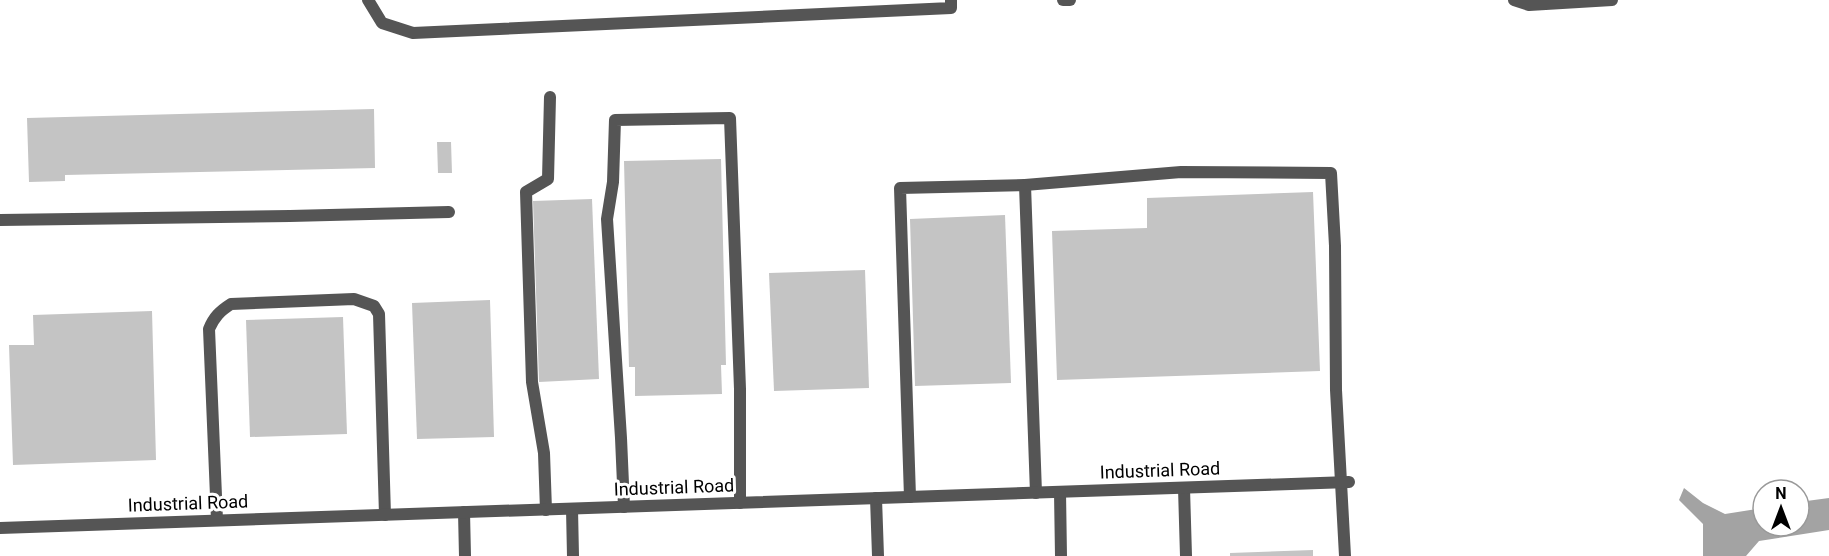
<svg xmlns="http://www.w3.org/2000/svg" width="1829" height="556" viewBox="0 0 1829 556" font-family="Roboto,sans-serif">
  <rect width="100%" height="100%" fill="#fff"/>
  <!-- water -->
  <polygon fill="#a3a3a3" points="1684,488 1703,503 1725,514 1763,508 1763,526 1799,526 1799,502 1829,498 1829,530 1759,541 1746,556 1703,556 1703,524 1679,500"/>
  <!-- building -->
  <g fill="#c4c4c4">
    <polygon points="374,109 375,168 65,175 65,181 29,182 27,118"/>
    <polygon points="437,142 451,142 452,173 438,173"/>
    <polygon points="721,159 726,365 721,365 722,394 635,396 635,367 629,367 624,161"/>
    <polygon points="1313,192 1320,371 1057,380 1052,231 1147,228 1147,198"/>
    <polygon points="592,199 599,379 539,382 533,201"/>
    <polygon points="1005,215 1011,383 915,386 910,219"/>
    <polygon points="865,270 869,388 774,391 769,273"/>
    <polygon points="490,300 494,437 417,439 412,303"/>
    <polygon points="152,311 156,460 13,465 9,345 34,345 33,315"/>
    <polygon points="343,317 347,434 250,437 246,320"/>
    <polygon points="1313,550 1313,556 1230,556 1230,553"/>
  </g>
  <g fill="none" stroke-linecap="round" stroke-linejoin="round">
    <!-- service -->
    <g stroke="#555" stroke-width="12">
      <polyline points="368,0 382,23 413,33 951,8 951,0"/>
      <polyline points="1063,0 1070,0"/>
      <polyline points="1514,0 1529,5 1612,0"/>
      <polyline points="1025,185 1181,172 1331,173 1335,246 1336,390 1345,556"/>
      <polyline points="0,220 290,216 449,212"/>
      <polyline points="1184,488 1186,556"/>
      <polyline points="1060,492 1061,556"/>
      <polyline points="910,497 900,188 1025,185 1036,493"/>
      <polyline points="624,507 621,438 607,219 613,182 615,120 730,118 740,389 740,503"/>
      <polyline points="572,509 573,556"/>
      <polyline points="546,510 544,453 532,382 526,192 548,179 550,97"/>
      <polyline points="464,512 465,556"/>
      <path d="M217,520L209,329C214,317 220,311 231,304L354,299L374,306L379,314L385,515"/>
    </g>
    <!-- minor -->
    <g stroke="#555" stroke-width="12">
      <polyline points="876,498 878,556"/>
      <polyline points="0,528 1349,482"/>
    </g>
  </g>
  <g text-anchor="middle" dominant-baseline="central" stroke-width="6" stroke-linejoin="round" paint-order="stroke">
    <!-- street labels -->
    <g font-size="18" fill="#000" stroke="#fff">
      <text transform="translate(1160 470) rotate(-2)">Industrial Road</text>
      <text transform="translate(674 487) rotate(-2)">Industrial Road</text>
      <text transform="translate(188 503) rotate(-2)">Industrial Road</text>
    </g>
  </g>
  <!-- north arrow -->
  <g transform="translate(1781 508)"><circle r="28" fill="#ffffff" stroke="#999999" stroke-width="1.5"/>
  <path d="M0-4.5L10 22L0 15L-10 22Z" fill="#000000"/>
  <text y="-9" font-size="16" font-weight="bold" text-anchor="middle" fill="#000000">N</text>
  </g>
</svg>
